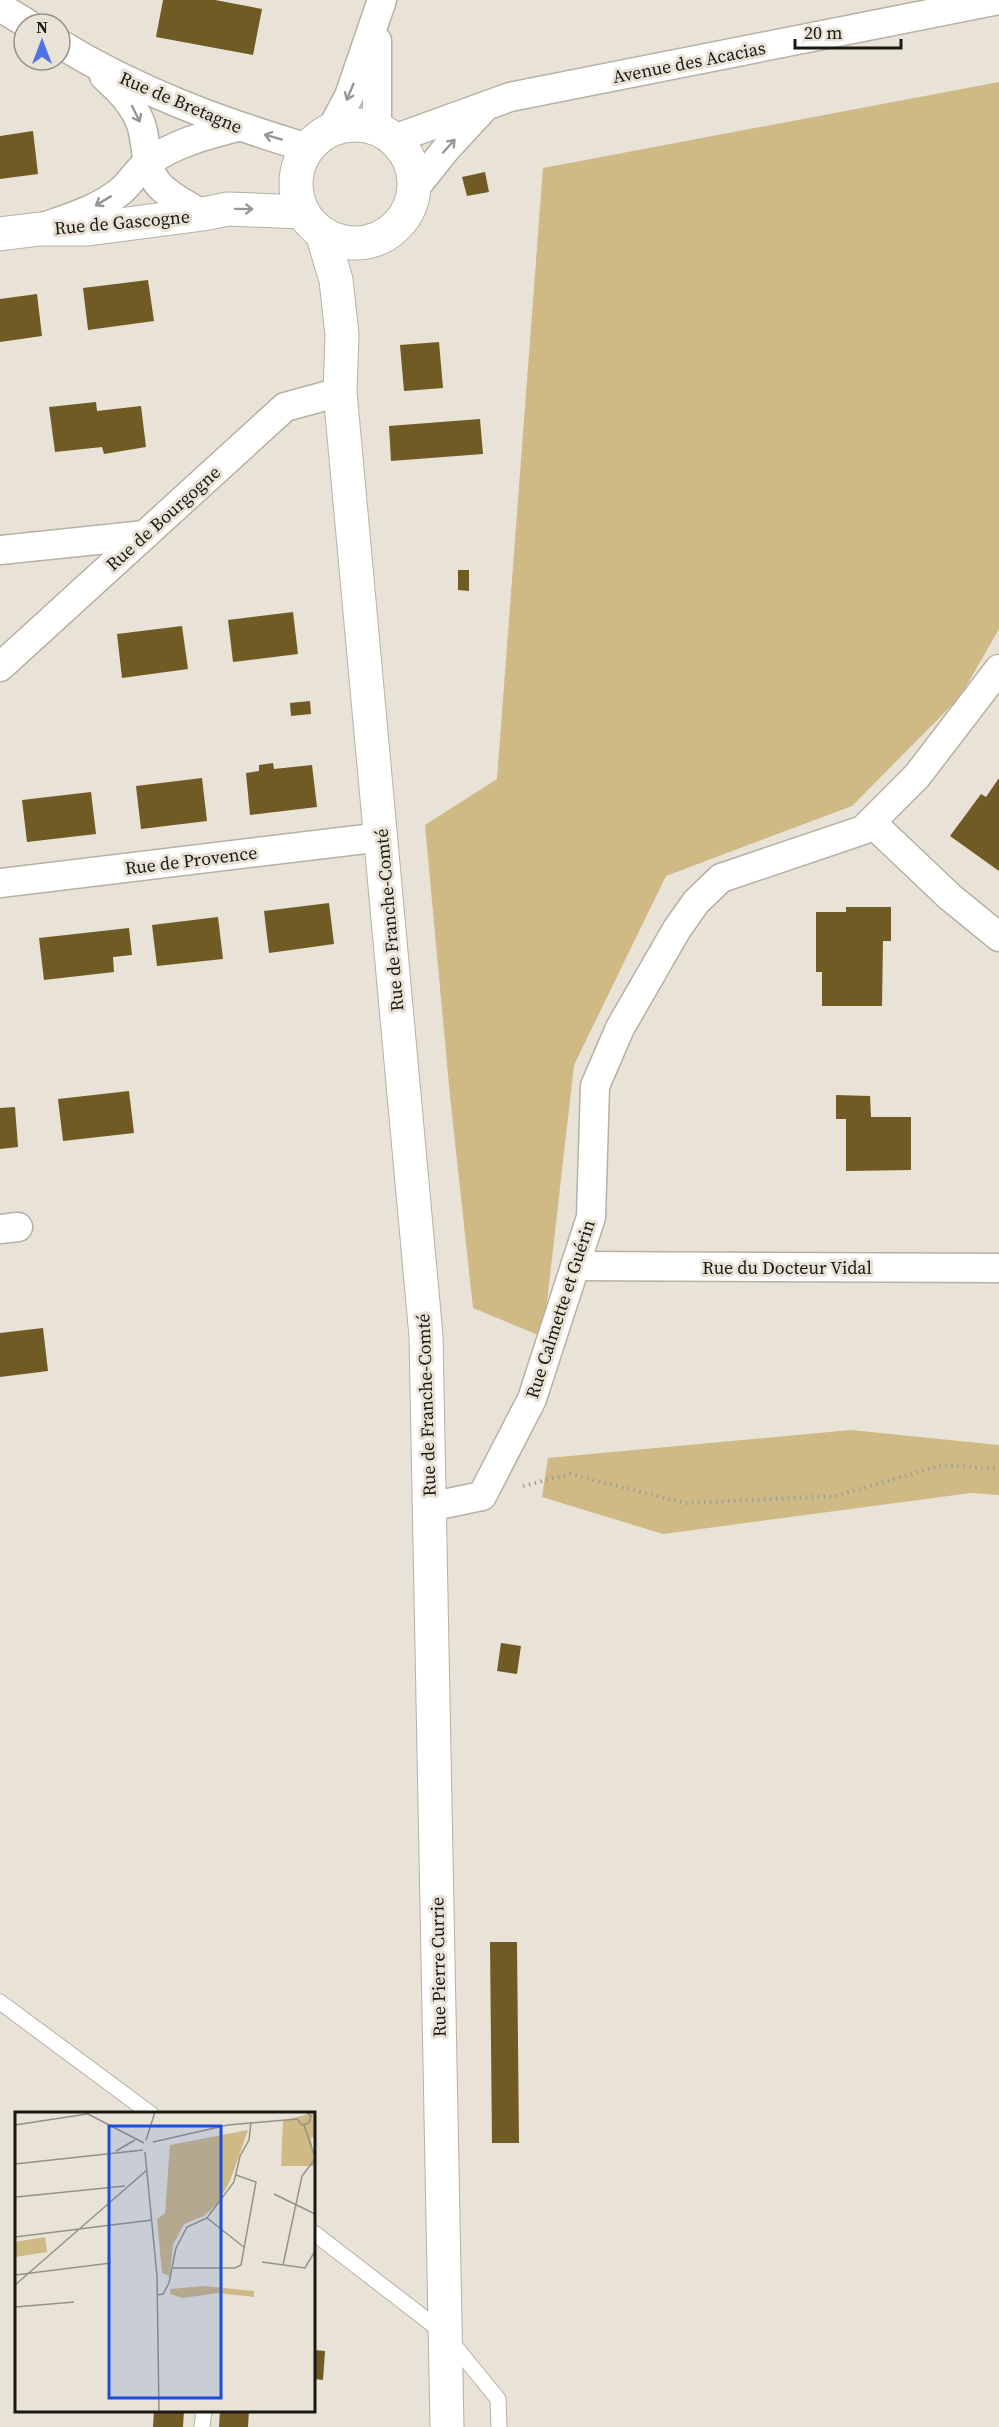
<svg xmlns="http://www.w3.org/2000/svg" width="999" height="2427" viewBox="0 0 999 2427" font-family="'Source Serif 4',serif">
  <rect width="100%" height="100%" fill="#e8e3d6"/>
  <!-- green -->
  <g fill="#cfb984">
    <polygon points="999,82 999,629 960,697 852,806 666,876 574,1065 543,1337 473,1308 450,1096 425,825 497,779 543,168"/>
    <polygon points="851,1430 999,1445 999,1495 971,1493 663,1534 542,1497 548,1458"/>
  </g>
  <!-- building -->
  <g fill="#705b25">
    <polygon points="163,0 215,0 262,9 253,55 156,37"/>
    <polygon points="33,131 38,174 0,179 0,136"/>
    <polygon points="485,172 489,192 467,196 462,177"/>
    <polygon points="148,280 154,321 88,330 83,288"/>
    <polygon points="37,294 42,336 0,342 0,299"/>
    <polygon points="439,342 443,388 404,391 400,345"/>
    <polygon points="96,402 97,411 141,406 146,447 104,454 102,447 55,452 49,407"/>
    <polygon points="480,419 483,454 391,461 389,426"/>
    <polygon points="458,570 469,570 469,591 458,590"/>
    <polygon points="293,612 298,654 233,662 228,620"/>
    <polygon points="182,626 188,669 122,678 117,634"/>
    <polygon points="310,701 311,714 291,716 290,703"/>
    <polygon points="273,763 274,769 312,765 317,807 250,815 246,773 259,771 259,765"/>
    <polygon points="202,778 207,821 141,829 136,786"/>
    <polygon points="999,778 999,871 950,836 981,794 986,797"/>
    <polygon points="91,792 96,834 27,842 22,800"/>
    <polygon points="329,903 334,944 269,953 264,911"/>
    <polygon points="846,907 891,907 891,941 883,941 882,1006 822,1006 822,972 816,972 816,912 846,912"/>
    <polygon points="218,917 223,959 157,966 152,925"/>
    <polygon points="129,928 132,955 113,957 114,972 44,980 39,938"/>
    <polygon points="129,1091 134,1133 63,1141 58,1099"/>
    <polygon points="836,1095 870,1096 871,1117 911,1117 911,1170 846,1171 846,1119 836,1119"/>
    <polygon points="15,1107 18,1147 0,1149 0,1108"/>
    <polygon points="43,1328 48,1371 0,1377 0,1333"/>
    <polygon points="501,1643 521,1646 517,1674 497,1671"/>
    <polygon points="490,1942 517,1942 519,2143 492,2143"/>
    <polygon points="314,2350 325,2351 323,2380 314,2379"/>
    <polygon points="154,2410 184,2410 183,2427 153,2427"/>
    <polygon points="220,2410 249,2410 248,2427 219,2427"/>
  </g>
  <g fill="none" stroke-linecap="round" stroke-linejoin="round">
    <!-- service casing -->
    <g stroke="#b6b1a5" stroke-width="17">
      <g id="service">
        <polyline points="0,2002 151,2114"/>
        <polyline points="314,2233 445,2334 498,2399 499,2427"/>
        <polyline points="202,2427 204,2410"/>
      </g>
    </g>
    <!-- minor casing -->
    <g stroke="#b6b1a5" stroke-width="31">
      <g id="minor">
        <polyline points="0,7 28,24"/>
        <polyline points="377,41 377,129"/>
        <path d="M60,44C137,91 221,122 308,148"/>
        <path d="M104,76C119,90 133,103 141,124C148,145 143,168 160,186C172,198 188,206 203,214"/>
        <polyline points="331,130 349,96 382,0"/>
        <polyline points="394,139 510,97 999,0"/>
        <polyline points="414,189 446,149 483,109"/>
        <path d="M46,226C72,217 101,208 122,190C131,182 138,170 147,163C175,143 206,135 238,127"/>
        <polyline points="0,550 145,535"/>
        <polyline points="0,667 285,407 340,392"/>
        <polyline points="871,822 950,897 999,937"/>
        <polyline points="0,883 382,837"/>
        <polyline points="0,1229 18,1227"/>
        <polyline points="575,1266 999,1268"/>
        <polyline points="429,1507 482,1496 532,1399 591,1217 595,1086 620,1028 677,929 696,902 721,878 863,830 917,776 999,669"/>
      </g>
    </g>
    <!-- tertiary casing -->
    <g stroke="#b6b1a5" stroke-width="35">
      <g id="tertiary">
        <circle cx="355" cy="184" r="59"/>
        <polyline points="322,233 336,280 342,335 340,392 426,1336 447,2427"/>
        <polyline points="0,234 40,229 88,229 203,214 228,209 302,212"/>
      </g>
    </g>
    <!-- path -->
    <polyline stroke="#a29f94" stroke-width="4" stroke-dasharray="1.5 4.5" stroke-linecap="butt" points="523,1486 570,1474 685,1503 835,1496 943,1465 999,1469"/>
    <!-- service -->
    <use href="#service" stroke="#fff" stroke-width="15"/>
    <!-- minor -->
    <use href="#minor" stroke="#fff" stroke-width="28"/>
    <!-- tertiary -->
    <use href="#tertiary" stroke="#fff" stroke-width="33"/>
  </g>
  <!-- one-way arrows -->
  <defs><path id="oneway-shaft" d="M-6 0H5M1.5-3L5.5 0L1.5 3" fill="none" stroke-width="1.6" stroke-linecap="round" stroke-linejoin="round" transform="scale(1.5)"/></defs>
  <g stroke="#989795">
    <use href="#oneway-shaft" transform="translate(350 92) rotate(113)"/>
    <use href="#oneway-shaft" transform="translate(136 114) rotate(64)"/>
    <use href="#oneway-shaft" transform="translate(273 137) rotate(-164)"/>
    <use href="#oneway-shaft" transform="translate(449 146) rotate(-48)"/>
    <use href="#oneway-shaft" transform="translate(103 201) rotate(149)"/>
    <use href="#oneway-shaft" transform="translate(244 209) rotate(1)"/>
  </g>
  <g text-anchor="middle" dominant-baseline="central" stroke-width="6" stroke-linejoin="round" paint-order="stroke">
    <!-- street labels -->
    <g font-size="18" fill="#191813" stroke="#e8e3d6">
      <text transform="translate(689 62) rotate(-11)">Avenue des Acacias</text>
      <text transform="translate(181 102) rotate(23)">Rue de Bretagne</text>
      <text transform="translate(122 222) rotate(-5)">Rue de Gascogne</text>
      <text transform="translate(163 518) rotate(-42)">Rue de Bourgogne</text>
      <text transform="translate(191 860) rotate(-7)">Rue de Provence</text>
      <text transform="translate(389 920) rotate(-95)">Rue de Franche-Comté</text>
      <text x="787" y="1267">Rue du Docteur Vidal</text>
      <text transform="translate(560 1309) rotate(-72)">Rue Calmette et Guérin</text>
      <text transform="translate(426 1405) rotate(-92)">Rue de Franche-Comté</text>
      <text transform="translate(438 1967) rotate(-91)">Rue Pierre Currie</text>
    </g>
  </g>
  <!-- overview -->
  <g transform="translate(15 2112)">
    <rect width="300" height="300" fill="#e8e3d6"/>
    <path d="M300,0V24L296,26L300,54H266L268,9ZM233,18L215,69L202,92L189,104L169,112L158,133L155,164L147,161L142,107L150,101L155,33ZM30,125L32,140L0,145V130ZM189,174L239,179V185L203,181L168,186L155,182V177Z" fill="#cfb984"/>
    <path fill="none" stroke="#959288" stroke-width="1.5" d="M69,0L129,31M282,7L287,13L294,11L296,4L291,0M0,13L72,2M289,13L300,45M131,28L140,0M138,30L213,13L282,7M101,39L120,28M130,40L142,164L144,300M0,52L128,38M259,82L300,102M1,85L110,74M192,106L230,136M0,125L137,108M247,150L290,156L300,139M268,153L287,64L300,47M158,156H220L226,153L241,70L221,63M0,163L96,151M0,173L132,58M142,183L148,182L154,171L161,136L172,115L192,106L219,70L225,44L234,28L236,10M0,195L59,190"/>
    <path fill="#1d4ed8" fill-opacity="0.15" stroke="#1d4ed8" stroke-width="3" d="M94,14H206V286H94Z"/>
    <rect width="300" height="300" fill="none" stroke="#191813" stroke-width="3"/>
  </g>
  <!-- north arrow -->
  <g transform="translate(42 42)"><circle r="28" fill="#e8e3d6" stroke="#959288" stroke-width="1.5"/>
  <path d="M0-4.5L10 22L0 15L-10 22Z" fill="#4f72e6"/>
  <text y="-9" font-size="16" font-weight="bold" text-anchor="middle" fill="#191813">N</text>
  </g>
  <!-- scale -->
  <path d="M795 39v9h106v-9" fill="none" stroke="#191813" stroke-width="3"/>
  <text x="804" y="39" font-size="18" fill="#191813" stroke="#e8e3d6" stroke-width="4.5" paint-order="stroke">20 m</text>
</svg>
